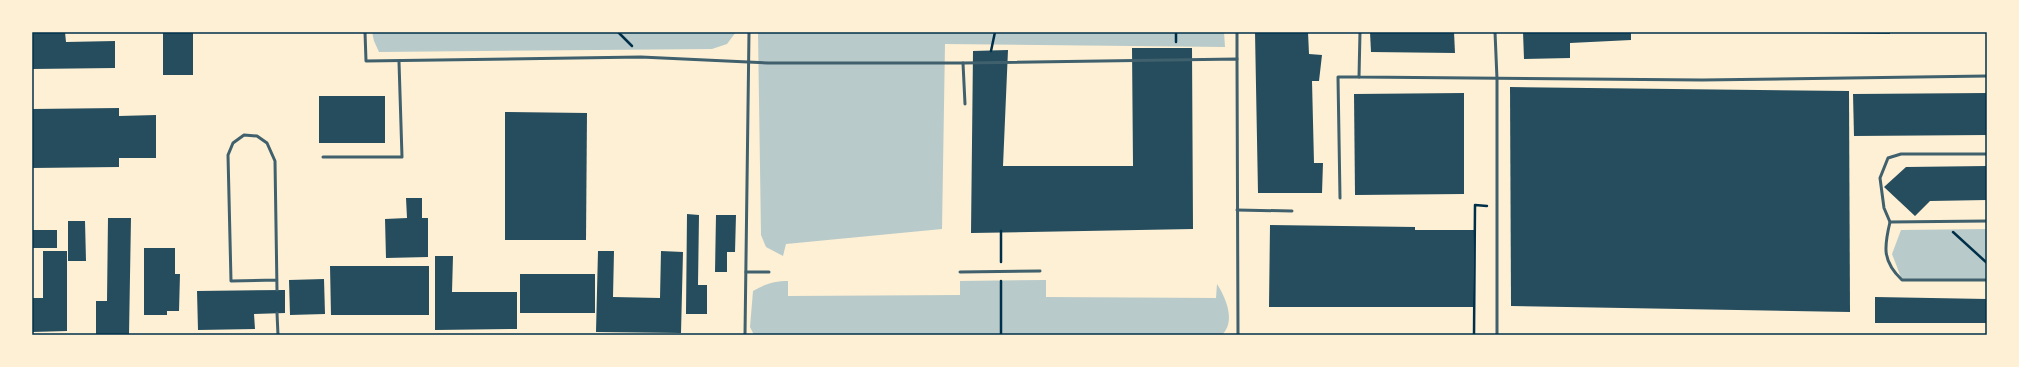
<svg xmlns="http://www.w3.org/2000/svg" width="2019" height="367" viewBox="0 0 2019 367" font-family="Quicksand,sans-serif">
  <rect width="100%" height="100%" fill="#fdf0d5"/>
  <!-- green -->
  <g fill="#b9caca">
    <polygon points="372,32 736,32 727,44 712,49 379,52 374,41"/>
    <polygon points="758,32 1224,32 1225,47 945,44 942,229 786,244 783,256 766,247 761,235"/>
    <polygon points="1987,229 1987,280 1902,280 1892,254 1901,230"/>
    <path d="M1046,280V297L1216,298L1217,284C1226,298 1236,321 1222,335H754L750,327L753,291C765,284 774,281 788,281V296L960,295V281Z"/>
  </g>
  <!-- building -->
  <g fill="#264d5e">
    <polygon points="32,32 65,32 66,42 115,41 115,68 32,69"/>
    <rect x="163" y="32" width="30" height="43"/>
    <polygon points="1255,32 1308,32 1309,54 1322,55 1319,81 1312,81 1314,163 1323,163 1322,193 1258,193"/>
    <polygon points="1370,32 1454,32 1455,53 1371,52"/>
    <polygon points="1523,32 1631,32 1631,40 1570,43 1570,58 1524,59"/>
    <polygon points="1730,32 1890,32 1890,34"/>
    <polygon points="1132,48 1192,48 1193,229 971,233 973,51 1008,50 1003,166 1133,166"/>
    <polygon points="1510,87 1849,91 1850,312 1511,306"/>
    <polygon points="1464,93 1464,194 1355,195 1354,94"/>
    <polygon points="1987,93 1987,135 1854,136 1853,94"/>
    <rect x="319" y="96" width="66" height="47"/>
    <polygon points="119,108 119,116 156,115 156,158 119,158 119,167 32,168 32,109"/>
    <polygon points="505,112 587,113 586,240 505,240"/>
    <polygon points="1987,166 1987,200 1930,201 1915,216 1884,187 1906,167"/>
    <polygon points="406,198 422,198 422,218 428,218 428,257 386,258 385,219 407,218"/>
    <polygon points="687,214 699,215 698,285 707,285 707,314 686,314"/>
    <polygon points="716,215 736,215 735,252 727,252 727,272 715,272"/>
    <polygon points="108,218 131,218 129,335 96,335 96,301 107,301"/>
    <polygon points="68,221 85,221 86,261 68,261"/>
    <polygon points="1270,225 1415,227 1415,230 1474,230 1473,307 1269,307"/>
    <rect x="32" y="230" width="25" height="18"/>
    <polygon points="144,248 175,248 175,274 180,274 179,311 167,311 167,315 144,315"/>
    <polygon points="43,251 67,251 67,331 32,332 32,298 43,298"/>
    <polygon points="598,251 614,251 613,297 660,298 661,251 683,252 681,333 596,332"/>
    <polygon points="435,256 453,256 452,292 517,292 517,329 435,330"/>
    <polygon points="330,266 429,266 429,315 331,315"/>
    <rect x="520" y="274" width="75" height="39"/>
    <polygon points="324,279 325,314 290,315 289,280"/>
    <polygon points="285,290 285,313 254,314 255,329 198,330 197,291"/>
    <polygon points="1875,297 1987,299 1987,323 1875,323"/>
  </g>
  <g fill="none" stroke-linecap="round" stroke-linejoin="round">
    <!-- path -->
    <g stroke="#003049" stroke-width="2.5">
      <polyline points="618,32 632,46"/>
      <polyline points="1176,42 1176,32"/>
      <polyline points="991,51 995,32"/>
      <polyline points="1001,231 1001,262"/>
      <polyline points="1953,232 1987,263"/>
      <polyline points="1001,281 1001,335"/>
      <polyline points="1474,335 1475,205 1487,206"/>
    </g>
    <!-- service -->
    <g stroke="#3f606c" stroke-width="3">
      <polyline points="365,32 366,61 641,57 768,63 963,63 965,104"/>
      <polyline points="1360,32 1359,77 1702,80 1987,76"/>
      <polyline points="1495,32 1497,79 1497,335"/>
      <polyline points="1237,59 1237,32"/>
      <polyline points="963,63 1237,59 1238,335"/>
      <polyline points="1987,154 1901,154 1888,158 1880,178 1884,208 1890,222 1987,221"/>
      <polyline points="323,157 402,157 399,62"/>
      <polyline points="1340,198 1338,77 1359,77"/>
      <polyline points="1237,210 1292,211"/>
      <path d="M1890,222C1884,247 1882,261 1902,280H1987"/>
      <polyline points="746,272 769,272"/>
      <polyline points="960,272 1040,271"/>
      <polyline points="277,280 231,281 228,155 233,143 244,135 257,136 267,143 275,161 277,290"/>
      <polyline points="277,313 278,335"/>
      <polyline points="745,335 749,32"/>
    </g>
  </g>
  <!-- border -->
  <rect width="2019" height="367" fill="none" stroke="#fdf0d5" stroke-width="66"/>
  <rect x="33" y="33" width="1953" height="301" fill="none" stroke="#003049" stroke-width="1.5"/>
</svg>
